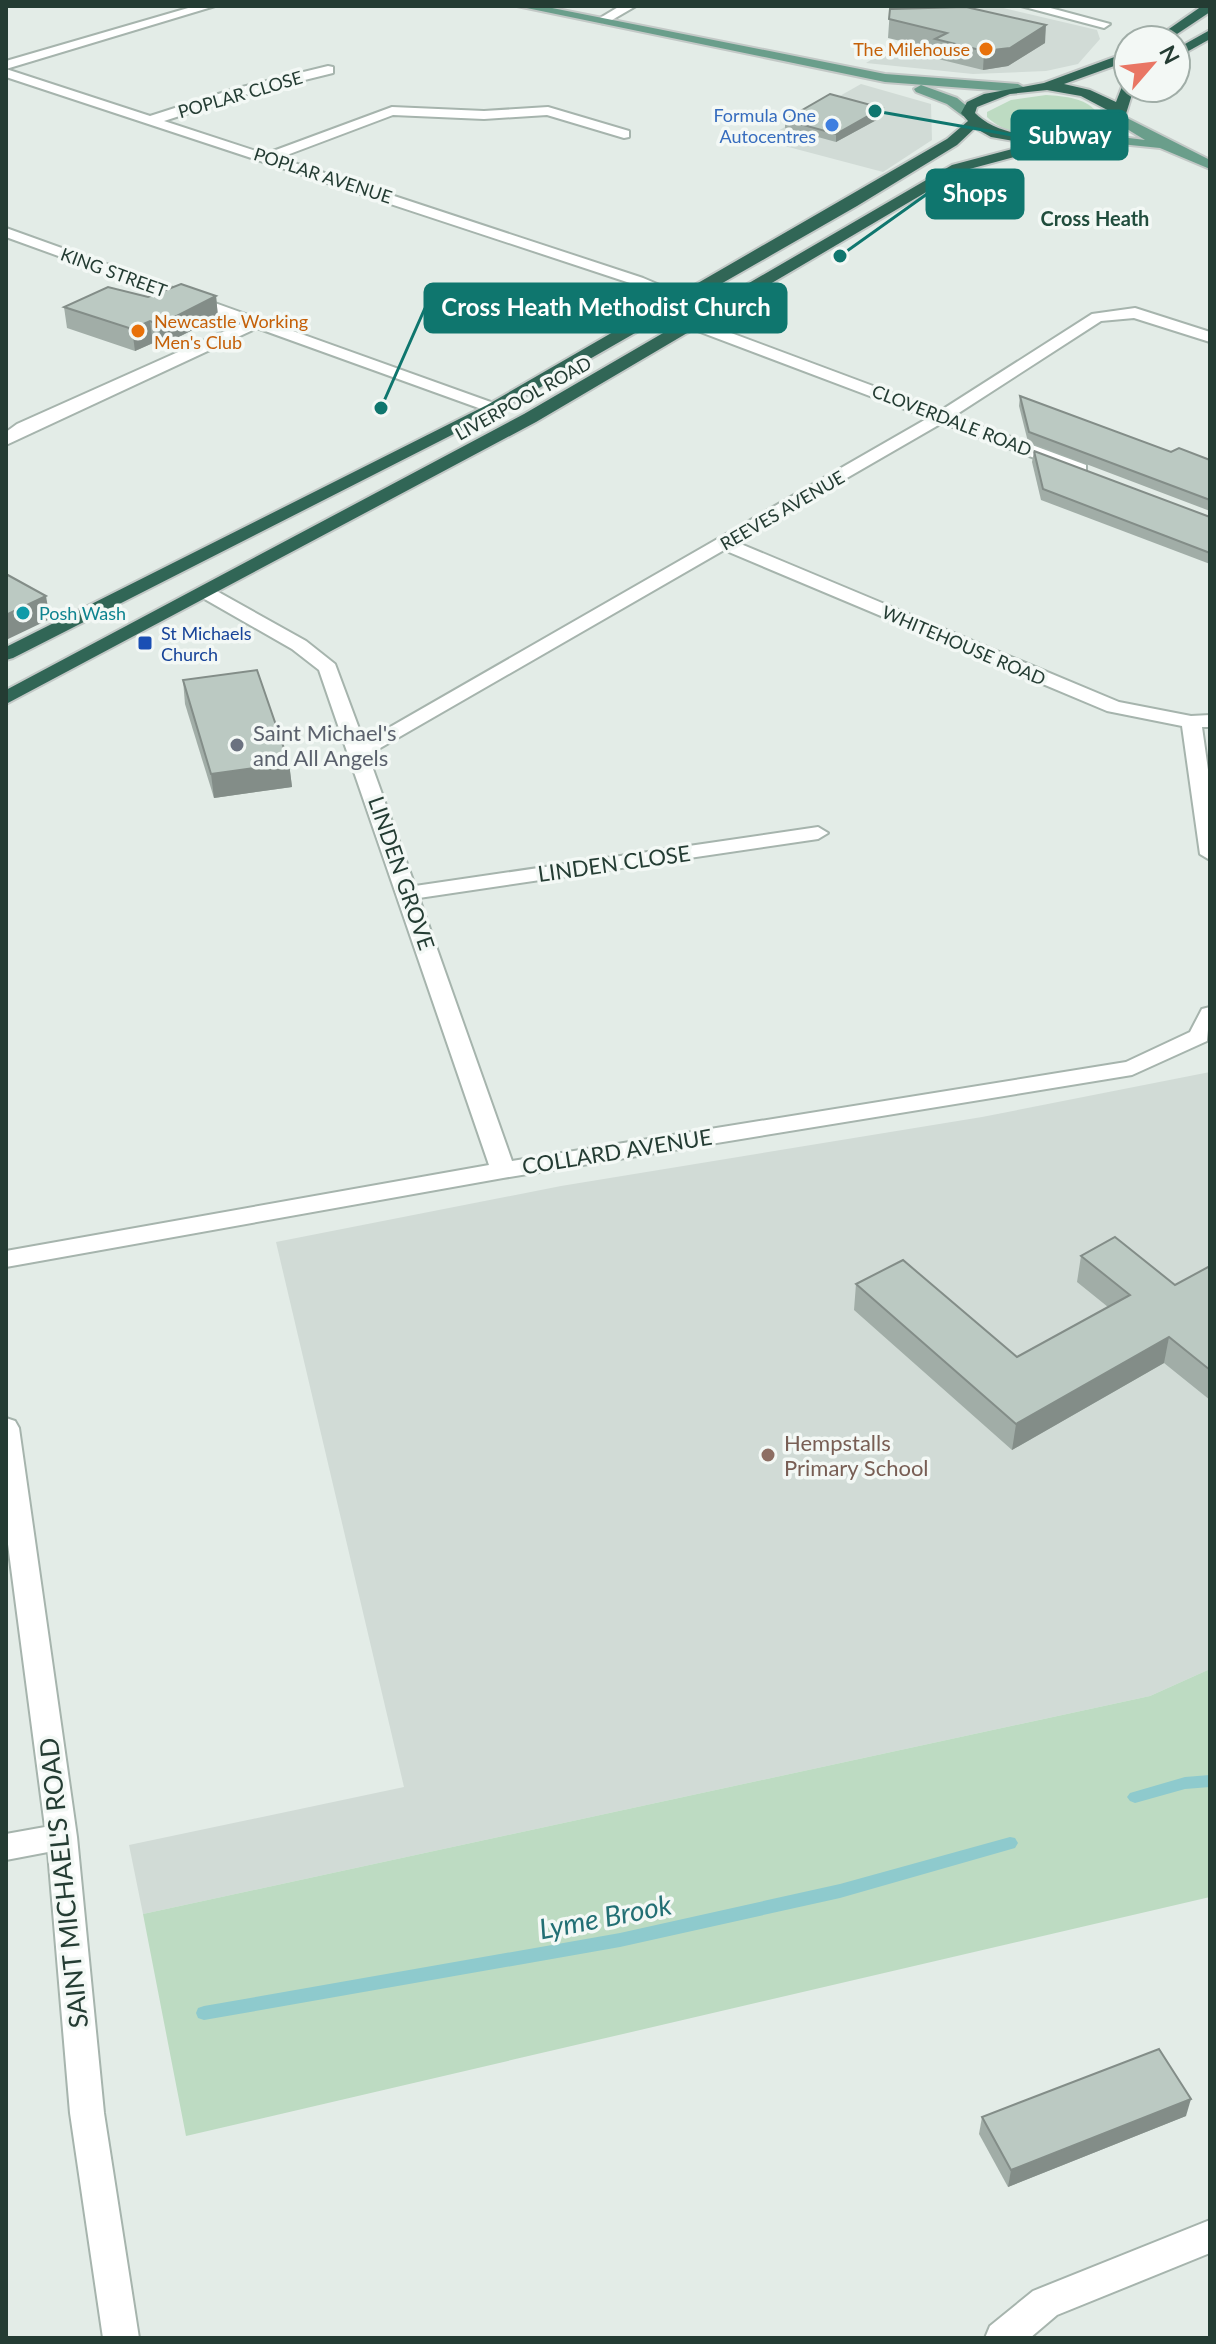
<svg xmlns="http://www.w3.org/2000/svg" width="1216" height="2344" viewBox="0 0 1216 2344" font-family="Lato,sans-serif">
  <rect width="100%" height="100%" fill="#e3ece7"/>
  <!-- built -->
  <g fill="#d1dbd6">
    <polygon points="956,6 995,6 1097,30 1100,39 1078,64 1046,71 973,74 866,63"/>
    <polygon points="861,84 931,104 932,140 883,172 762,140"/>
    <polygon points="1210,1072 1210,1669 1150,1696 143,1914 129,1845 404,1787 276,1242 561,1186 982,1117"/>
  </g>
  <!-- green -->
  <g fill="#bddbc2">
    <path d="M1046,95C1064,96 1088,98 1098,114C1073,137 1013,143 987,117V112L1011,100Z"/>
    <polygon points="1210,1669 1210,1897 186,2136 143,1914 1150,1696"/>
  </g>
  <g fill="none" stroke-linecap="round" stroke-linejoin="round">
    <!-- stream -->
    <g fill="#8ecacd" fill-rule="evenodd">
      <polygon points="1210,1775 1210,1787 1185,1789 1135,1803 1130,1801 1127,1797 1130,1793 1185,1777"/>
      <polygon points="1010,1837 1015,1838 1018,1843 1015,1848 840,1898 620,1947 204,2020 198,2018 196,2013 198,2008 204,2006 620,1933 840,1884"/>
    </g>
    <!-- minor casing -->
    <g stroke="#a6b4ad" stroke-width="4">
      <g id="minor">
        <polygon points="195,6 215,6 6,69 6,61"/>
        <polygon points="620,6 636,6 605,24 595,21"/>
        <polygon points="1021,6 1043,6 1110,24 1104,28"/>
        <polygon points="328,66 333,67 333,73 244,95 164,121 265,154 392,107 484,111 548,107 629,131 629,137 624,138 547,115 484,119 393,115 279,158 643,278 669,289 676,299 668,314 655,311 660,299 658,295 633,284 6,77 6,69 150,116 234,89"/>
        <polygon points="6,228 499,405 501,408 493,413 487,411 257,328 6,445 6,432 17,424 243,323 6,237"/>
        <polygon points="1135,308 1210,332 1210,342 1134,318 1101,321 954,416 1086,465 1086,473 1074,473 942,423 736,542 1119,702 1191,716 1210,715 1210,727 1202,727 1210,784 1210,860 1200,854 1182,726 1107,711 724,550 368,755 415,886 818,827 828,833 818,839 419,898 512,1161 1126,1062 1190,1032 1202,1009 1210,1007 1207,1041 1132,1075 503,1178 6,1267 6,1251 489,1165 319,670 292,649 201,597 201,589 213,589 306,641 335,664 364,742 928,418 687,327 687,321 699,321 940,411 1092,314"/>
        <polygon points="6,1418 15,1421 19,1428 77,1837 104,2113 139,2338 103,2338 70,2113 48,1852 6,1860 6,1834 45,1827 6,1529"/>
        <polygon points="1210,2220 1210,2253 1057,2315 1030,2338 985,2338 990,2326 1033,2291"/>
      </g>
    </g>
    <!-- major casing -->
    <g stroke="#c2c8c6" stroke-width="4">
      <g id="major">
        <polygon points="517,6 542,6 885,74 1018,84 1025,88 1018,92 885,82"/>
        <polygon points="921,85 957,98 975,113 963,116 947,104 916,92 914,89"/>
        <polygon points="1119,114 1210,160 1210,169 1160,148 1081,140 1074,136 1081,132 1145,140 1114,121 1112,118"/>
      </g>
    </g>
    <!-- highway casing -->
    <g stroke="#c2c8c6" stroke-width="4">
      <g id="highway">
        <polygon points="1202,6 1210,6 1210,12 1168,40 1153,40"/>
        <polygon points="1210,30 1210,39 1176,58 1176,49"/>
        <path d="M1128,52V61L1064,84L1090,90L1116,102L1123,84L1134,88L1125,117L1107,132L962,171L536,422L6,704V690L524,414L952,165L1031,144L991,137L975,128L957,145L857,206L499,411L13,658L6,660V647L487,405L947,139L968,121L961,113L967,102L984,94L1044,83ZM1047,90L1081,96L1113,113C1088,148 1002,142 975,113L977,107L1010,94Z"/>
      </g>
    </g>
    <!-- minor -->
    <use href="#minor" fill="#fff" fill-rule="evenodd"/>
    <!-- major -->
    <use href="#major" fill="#6a9e8b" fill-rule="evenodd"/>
    <!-- highway -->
    <use href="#highway" fill="#316656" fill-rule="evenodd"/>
  </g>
  <!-- wall -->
  <g fill="#a1ada7">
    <polygon points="890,9 1045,43 1008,66 983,70 934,58 934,49 888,38"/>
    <polygon points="882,117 836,142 785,128 785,120"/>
    <polygon points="216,296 218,317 161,346 153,343 135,351 67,328 64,307 148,297"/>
    <polygon points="1020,396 1171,452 1210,460 1210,511 1028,442 1019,406"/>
    <polygon points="1034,451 1210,517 1210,564 1041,500 1032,462"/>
    <polygon points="183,680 289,763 292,787 214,798 185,704"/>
    <polygon points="1081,1256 1175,1285 1210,1266 1210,1400 1164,1363 1012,1450 854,1310 856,1284 1017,1357 1108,1307 1077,1282"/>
    <polygon points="1186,2116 1008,2187 979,2134 982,2117"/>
  </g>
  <!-- shaded-wall -->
  <g fill="#838d88">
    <polygon points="1046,25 1045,43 1008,66 983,70 984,51"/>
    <polygon points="882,108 882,117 836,142 836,134"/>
    <polygon points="216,296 218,317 161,346 159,325"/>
    <polygon points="150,321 153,343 135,351 132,329"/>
    <polygon points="46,596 50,619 6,640 6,615"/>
    <polygon points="289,763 292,787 214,798 211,774"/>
    <polygon points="1169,1337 1164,1363 1012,1450 1016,1424"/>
    <polygon points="1191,2099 1186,2116 1008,2187 1011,2170"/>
  </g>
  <!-- building -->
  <g fill="#bbc9c2" stroke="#838d88" stroke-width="2">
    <polygon points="966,7 1046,25 1010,48 984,51 935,39 947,33 889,19 890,9"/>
    <polygon points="830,94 882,108 836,134 785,120"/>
    <polygon points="181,284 216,296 159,325 150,321 132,329 64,307 108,287 148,297"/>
    <polygon points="1020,396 1171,452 1179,448 1210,460 1210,500 1029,432"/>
    <polygon points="1034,451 1210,517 1210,553 1043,489"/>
    <polygon points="6,574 46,596 6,615"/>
    <polygon points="257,670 289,763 211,774 183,680"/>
    <polygon points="1115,1237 1175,1285 1210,1266 1210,1370 1169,1337 1016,1424 856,1284 903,1260 1017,1357 1130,1295 1081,1256"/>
    <polygon points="1159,2049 1191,2099 1011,2170 982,2117"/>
  </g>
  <!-- markers -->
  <g fill="#e8710a" stroke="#f3f8f5" stroke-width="3">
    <circle cx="986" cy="49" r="8"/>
    <circle cx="138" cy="331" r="8"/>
  </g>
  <circle fill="#3f7fe0" stroke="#f3f8f5" stroke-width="3" cx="832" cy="125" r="8"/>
  <circle fill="#0f9aa8" stroke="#f3f8f5" stroke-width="3" cx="23" cy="613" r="8"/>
  <rect fill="#1a4fb4" stroke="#f3f8f5" stroke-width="3" x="137" y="635" width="16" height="16" rx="4"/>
  <circle fill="#6b7280" stroke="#f3f8f5" stroke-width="3" cx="237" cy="745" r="8"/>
  <circle fill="#8d6e63" stroke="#f3f8f5" stroke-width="3" cx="768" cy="1455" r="8"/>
  <g text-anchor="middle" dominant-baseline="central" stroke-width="7" stroke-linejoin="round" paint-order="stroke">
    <!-- far-food labels -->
    <g font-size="18" fill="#c56008" stroke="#f3f8f5" text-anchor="end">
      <text x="970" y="49">The Milehouse</text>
      <text x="154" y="321" text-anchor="start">Newcastle Working<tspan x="154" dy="21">Men's Club</tspan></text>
    </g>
    <!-- far-street labels -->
    <g font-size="18" fill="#243c33" stroke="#f3f8f5">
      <text transform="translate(240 94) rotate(-16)">POPLAR CLOSE</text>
      <text transform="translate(323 175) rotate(18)">POPLAR AVENUE</text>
      <text transform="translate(114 272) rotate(20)">KING STREET</text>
      <text transform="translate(523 398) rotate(-29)">LIVERPOOL ROAD</text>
      <text transform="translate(952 420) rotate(21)">CLOVERDALE ROAD</text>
      <text transform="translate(782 510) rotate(-30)">REEVES AVENUE</text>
      <text transform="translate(964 645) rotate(23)">WHITEHOUSE ROAD</text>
    </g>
    <!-- far-shop labels -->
    <g font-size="18" fill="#366cbe" stroke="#f3f8f5" text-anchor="end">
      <text x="816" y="115">Formula One<tspan x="816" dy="21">Autocentres</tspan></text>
    </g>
    <!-- far-culture labels -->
    <g font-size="18" fill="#0d838f" stroke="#f3f8f5" text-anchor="start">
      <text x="39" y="613">Posh Wash</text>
    </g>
    <!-- far-transit labels -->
    <g font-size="18" fill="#164399" stroke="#f3f8f5" text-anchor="start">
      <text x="161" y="633">St Michaels<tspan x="161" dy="21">Church</tspan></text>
    </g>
    <!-- far-neighbourhood labels -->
    <g font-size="20" font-weight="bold" fill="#214d3d" stroke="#f3f8f5">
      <text x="1095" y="218">Cross Heath</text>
    </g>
    <!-- worship labels -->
    <g font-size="22" fill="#5b616d" stroke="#f3f8f5" text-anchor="start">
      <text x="253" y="732">Saint Michael's<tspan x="253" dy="25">and All Angels</tspan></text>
    </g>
    <!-- street labels -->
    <g font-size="22" fill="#243c33" stroke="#f3f8f5">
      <text transform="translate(614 863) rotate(-8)">LINDEN CLOSE</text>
      <text transform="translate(402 873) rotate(71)">LINDEN GROVE</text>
      <text transform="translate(617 1151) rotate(-9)">COLLARD AVENUE</text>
    </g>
    <!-- education labels -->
    <g font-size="22" fill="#785e54" stroke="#f3f8f5" text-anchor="start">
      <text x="784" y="1442">Hempstalls<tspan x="784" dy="25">Primary School</tspan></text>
    </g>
    <!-- near-street labels -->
    <g font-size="26" fill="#243c33" stroke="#f3f8f5">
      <text transform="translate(63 1883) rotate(-96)">SAINT MICHAEL'S ROAD</text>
    </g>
    <!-- near-water labels -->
    <g font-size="28" font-style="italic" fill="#226f74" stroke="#f3f8f5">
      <text transform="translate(605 1916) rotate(-11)">Lyme Brook</text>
    </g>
  </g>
  <!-- callouts -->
  <path fill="none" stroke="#0f766e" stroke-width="3" d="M875 111L1012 135M840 256L927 194M381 408L425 308"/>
  <g fill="#0f766e" stroke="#f3f8f5" stroke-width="3">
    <circle cx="875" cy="111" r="8"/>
    <circle cx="840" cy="256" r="8"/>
    <circle cx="381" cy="408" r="8"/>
  </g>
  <g fill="#0f766e" stroke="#0f766e" stroke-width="3">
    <rect x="1012" y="111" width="115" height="48" rx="8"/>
    <rect x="927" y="170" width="96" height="48" rx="8"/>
    <rect x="425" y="284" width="361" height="48" rx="8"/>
  </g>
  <g font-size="24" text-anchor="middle" font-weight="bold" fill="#fff">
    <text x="1070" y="144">Subway</text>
    <text x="975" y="202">Shops</text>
    <text x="606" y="316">Cross Heath Methodist Church</text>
  </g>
  <!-- border -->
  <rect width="1216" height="2344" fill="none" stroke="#243c33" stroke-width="16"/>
  <!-- north arrow -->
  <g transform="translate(1152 64) rotate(62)"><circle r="38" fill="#f3f8f5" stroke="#a0ada7" stroke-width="2"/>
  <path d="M0-6L14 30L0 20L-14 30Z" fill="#e97664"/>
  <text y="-12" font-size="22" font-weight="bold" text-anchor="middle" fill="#243c33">N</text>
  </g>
</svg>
